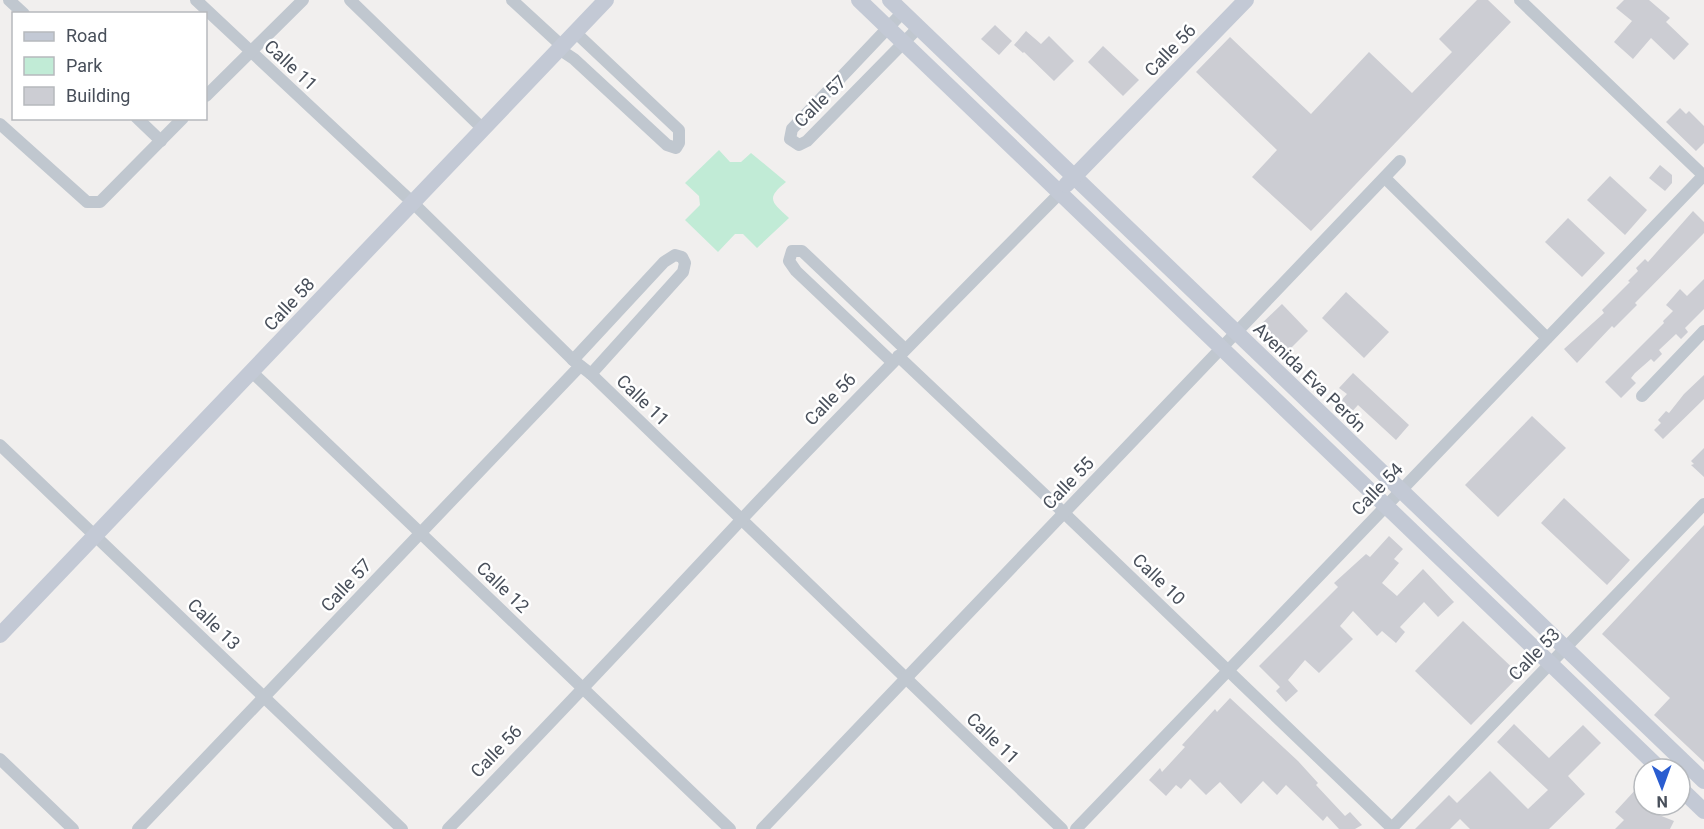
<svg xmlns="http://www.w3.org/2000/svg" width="1704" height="829" viewBox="0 0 1704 829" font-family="Roboto,sans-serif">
  <rect width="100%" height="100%" fill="#f1efee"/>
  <!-- green -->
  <path fill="#c1ebd6" d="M719,150L730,162H741L751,153L786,182C765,199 772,202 789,218L757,248L743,234H735L718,252L685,220L700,205L699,196L685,183Z"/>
  <!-- building -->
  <g fill="#cccdd3">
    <polygon points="1477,0 1488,0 1511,22 1311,231 1252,177 1277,150 1196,72 1230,37 1311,114 1369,52 1412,93 1452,52 1439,39"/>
    <polygon points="1624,0 1649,0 1670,18 1666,22 1689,44 1674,60 1651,38 1633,59 1614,42 1632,21 1616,8"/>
    <polygon points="995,25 1012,41 999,55 981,39"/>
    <polygon points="1026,31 1041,44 1049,36 1074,61 1054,81 1024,52 1023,53 1014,45"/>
    <polygon points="1103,46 1139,80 1123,96 1088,62"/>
    <polygon points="1680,108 1686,114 1689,111 1704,126 1704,143 1696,151 1666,122"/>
    <polygon points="1660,165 1672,175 1672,183 1665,191 1649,178"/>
    <polygon points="1610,176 1647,210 1625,235 1587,200"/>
    <polygon points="1693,211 1704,222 1704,233 1635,303 1637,305 1614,328 1612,326 1577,363 1564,349 1604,313 1602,310 1630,282 1628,281 1638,271 1636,268 1645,259 1648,262"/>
    <polygon points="1568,218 1605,253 1582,277 1545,242"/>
    <polygon points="1704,279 1704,309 1685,328 1688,332 1681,339 1676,334 1659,350 1662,354 1654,362 1651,359 1635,373 1631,378 1636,383 1621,398 1605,382 1664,323 1663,321 1673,311 1666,305 1680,289 1687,296"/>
    <polygon points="1346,292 1389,332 1364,358 1322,318"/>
    <polygon points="1282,304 1308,331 1285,354 1258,327"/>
    <polygon points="1353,373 1409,425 1396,440 1358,405 1348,416 1336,406 1347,394 1339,388"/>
    <polygon points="1704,375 1704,399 1663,439 1654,430 1661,423 1658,420 1666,411 1669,413 1684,394"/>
    <polygon points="1532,416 1566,448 1498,517 1465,485"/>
    <polygon points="1704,448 1704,477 1691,465 1694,464 1691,461"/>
    <polygon points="1564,498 1630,560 1607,585 1541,523"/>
    <polygon points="1704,525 1704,762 1654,715 1670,698 1602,634"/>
    <polygon points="1389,536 1403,549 1394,559 1399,563 1382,583 1397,596 1423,569 1454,602 1438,617 1424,602 1400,627 1405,632 1396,643 1382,631 1377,636 1353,611 1340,626 1353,639 1319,673 1305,660 1288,680 1298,691 1286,702 1276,691 1280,687 1259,666 1338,587 1334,583 1366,554 1370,557"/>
    <polygon points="1463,621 1520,675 1471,725 1415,671"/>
    <polygon points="1230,698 1298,761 1318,783 1316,785 1345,816 1350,812 1362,825 1355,829 1339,829 1327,816 1323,821 1286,785 1277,795 1263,781 1241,804 1220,782 1206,795 1190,779 1181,789 1176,785 1166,796 1149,780 1160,768 1162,772 1185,747 1182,745 1215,709 1217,712"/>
    <polygon points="1514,724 1549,758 1583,725 1601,743 1568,776 1585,794 1549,829 1470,829 1460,819 1450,829 1415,829 1449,795 1457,803 1490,771 1528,809 1548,790 1497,742"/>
    <polygon points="1638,787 1644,793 1644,809 1674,821 1670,829 1615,829 1624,820 1615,812"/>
  </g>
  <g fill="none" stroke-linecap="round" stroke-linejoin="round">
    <!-- street -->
    <g stroke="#c0c7cf" stroke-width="12">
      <polyline points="9,0 24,14"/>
      <polyline points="196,0 412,202 573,360 591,374 1062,829"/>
      <polyline points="350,0 483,129"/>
      <polyline points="512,0 562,46"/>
      <polyline points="1520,0 1704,176"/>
      <polyline points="903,12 792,129 790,139 799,145 807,141 919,27"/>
      <polyline points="559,49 574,59 667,145 676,148 679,143 679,130 575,32"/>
      <polyline points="206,96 303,0"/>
      <polyline points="137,118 161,141"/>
      <polyline points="0,124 87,202 100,202 183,118"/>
      <polyline points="1385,178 1547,338"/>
      <polyline points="898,356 1064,513 1393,829"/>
      <polyline points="573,360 664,262 675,255 682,257 685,263 683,272 591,374"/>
      <polyline points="892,362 796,271 789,261 792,251 802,251 905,349"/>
      <polyline points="252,372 730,829"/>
      <polyline points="1642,396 1704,331"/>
      <polyline points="0,445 402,829"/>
      <polyline points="0,759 73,829"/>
      <polyline points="138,829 580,366"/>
      <path d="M448,829C547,727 644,624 741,520C846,409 953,301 1060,193"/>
      <polyline points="762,829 1400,161"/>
      <polyline points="1076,829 1704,175"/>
      <polyline points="1391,829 1704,504"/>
    </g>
    <!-- secondary -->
    <g stroke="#c3c9d5" stroke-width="16">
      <polyline points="859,0 1660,769"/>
      <polyline points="890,0 1704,781"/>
      <polyline points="1066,185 1246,0"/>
      <polyline points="0,635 606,0"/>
      <polyline points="1680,788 1704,811"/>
    </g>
  </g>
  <g text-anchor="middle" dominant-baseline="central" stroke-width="5" stroke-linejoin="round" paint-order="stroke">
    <!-- street labels -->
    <g font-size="18" fill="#484f5a" stroke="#fff">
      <text transform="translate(1170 50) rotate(-46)">Calle 56</text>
      <text transform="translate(291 65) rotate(43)">Calle 11</text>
      <text transform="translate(820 101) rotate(-45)">Calle 57</text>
      <text transform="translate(289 304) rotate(-47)">Calle 58</text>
      <text transform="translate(1310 377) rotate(44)">Avenida Eva Perón</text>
      <text transform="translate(830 399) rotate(-46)">Calle 56</text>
      <text transform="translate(643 400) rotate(44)">Calle 11</text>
      <text transform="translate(1068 483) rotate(-46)">Calle 55</text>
      <text transform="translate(1377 489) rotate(-46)">Calle 54</text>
      <text transform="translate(1159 579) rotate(44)">Calle 10</text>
      <text transform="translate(346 585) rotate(-47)">Calle 57</text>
      <text transform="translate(503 587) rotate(44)">Calle 12</text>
      <text transform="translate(214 624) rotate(44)">Calle 13</text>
      <text transform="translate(1534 654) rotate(-46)">Calle 53</text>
      <text transform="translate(993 738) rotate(44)">Calle 11</text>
      <text transform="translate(496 751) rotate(-46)">Calle 56</text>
    </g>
  </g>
  <!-- legend -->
  <rect x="12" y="12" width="195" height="108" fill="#ffffff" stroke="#b6b9bd" stroke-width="1.5"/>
  <rect x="24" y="32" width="30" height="9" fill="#c3c9d5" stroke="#b6b9bd" stroke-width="1.5"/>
  <text x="66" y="42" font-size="18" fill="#484f5a">Road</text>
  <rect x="24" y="57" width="30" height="18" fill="#c1ebd6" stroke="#b6b9bd" stroke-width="1.5"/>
  <text x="66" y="72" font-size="18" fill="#484f5a">Park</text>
  <rect x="24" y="87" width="30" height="18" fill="#cccdd3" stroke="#b6b9bd" stroke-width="1.5"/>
  <text x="66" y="102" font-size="18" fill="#484f5a">Building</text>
  <!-- north arrow -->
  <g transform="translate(1662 787) rotate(179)"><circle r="28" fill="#ffffff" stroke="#b6b9bd" stroke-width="1.5"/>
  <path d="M0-4.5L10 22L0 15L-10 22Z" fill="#2a5dd0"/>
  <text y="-9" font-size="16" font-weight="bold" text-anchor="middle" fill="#484f5a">N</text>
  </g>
</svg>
